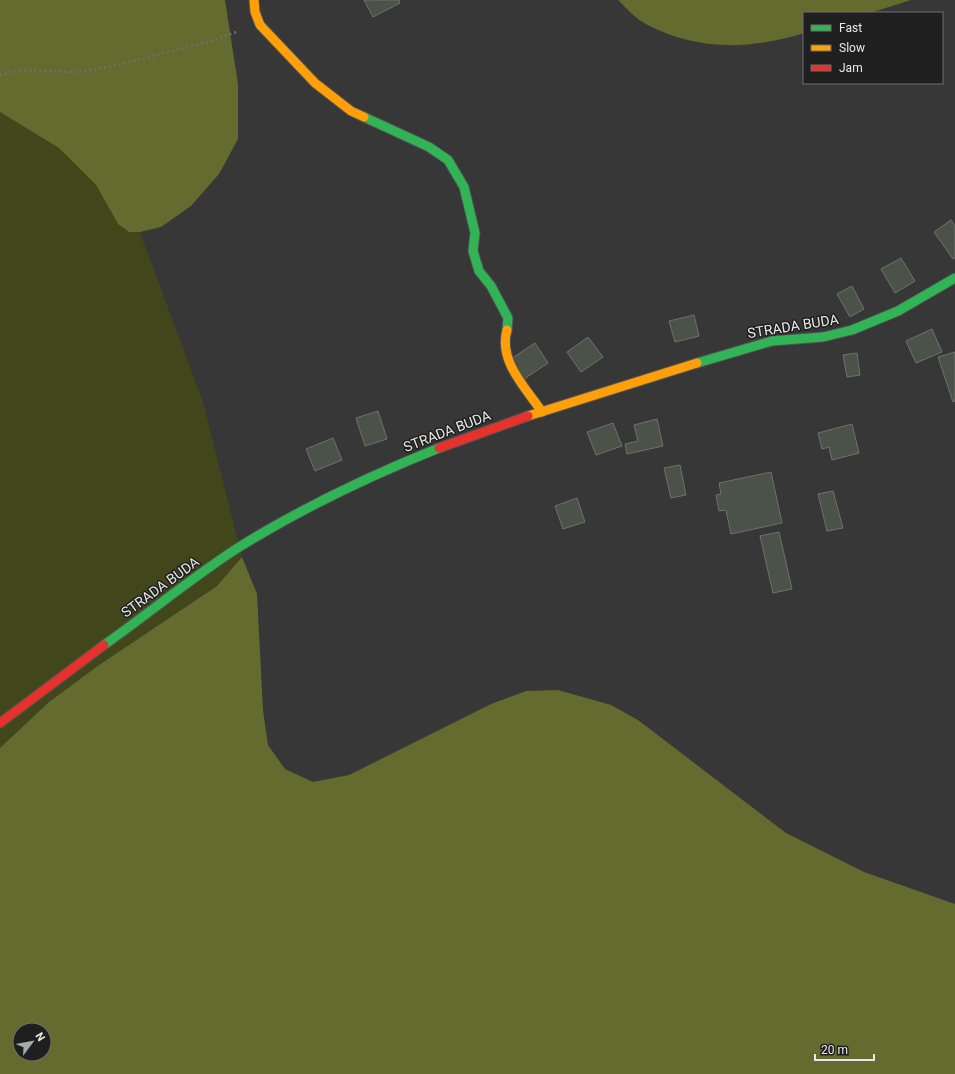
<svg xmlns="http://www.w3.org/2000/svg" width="955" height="1074" viewBox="0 0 955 1074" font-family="Roboto,sans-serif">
  <rect width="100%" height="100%" fill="#363736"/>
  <!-- green -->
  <polygon fill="#41471a" points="0,112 59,148 96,185 118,224 129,232 140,232 203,402 242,557 217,586 99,665 49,702 0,748"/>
  <!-- forest -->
  <g fill="#646b2e" fill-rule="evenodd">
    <polygon points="0,0 225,0 238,84 238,139 219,174 191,206 161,227 140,232 129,232 118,224 96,185 59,148 0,112"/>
    <path d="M618,0H911L870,13H804V33C751,50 696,51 646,24C636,19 626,8 618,0Z"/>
    <path d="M242,557L257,594L263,710L268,745L285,769L313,782L349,775L491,704L526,691L558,690L611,705L638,720L786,833L864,872L955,904V1074H0V748L49,702L99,665L217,586ZM20,1030H44V1054H20Z"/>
  </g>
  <!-- building -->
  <g fill="#4b5247" stroke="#707170">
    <polygon points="364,0 399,0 400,3 373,17"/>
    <polygon points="951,220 955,226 955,258 953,259 934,232"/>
    <polygon points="901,258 915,281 895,293 881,269"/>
    <polygon points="852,286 864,309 850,317 837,294"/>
    <polygon points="694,315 699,336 675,342 669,321"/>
    <polygon points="932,329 942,352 916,363 906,341"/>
    <polygon points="588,337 603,357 581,372 567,352"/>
    <polygon points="535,343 548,363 524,379 511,359"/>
    <polygon points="955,352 955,401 953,402 938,357"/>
    <polygon points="857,353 860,375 847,377 843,355"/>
    <polygon points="378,411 387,439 365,446 356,418"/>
    <polygon points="657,419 663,446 627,454 625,444 638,441 634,425"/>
    <polygon points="613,423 622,446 596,455 587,432"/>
    <polygon points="852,424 859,453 832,460 829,447 822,449 818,433"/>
    <polygon points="333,438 342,460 315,471 306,449"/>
    <polygon points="680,465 686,495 671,498 664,468"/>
    <polygon points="771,472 782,523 731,534 726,510 719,511 716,495 721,494 719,483"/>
    <polygon points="833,491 843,528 827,531 818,494"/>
    <polygon points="577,498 585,522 563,529 555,506"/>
    <polygon points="779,532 792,589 773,593 760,536"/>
  </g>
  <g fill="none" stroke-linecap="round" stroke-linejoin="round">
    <!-- fast casing -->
    <g stroke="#525352" stroke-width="11">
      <g id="fast">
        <polyline points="364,117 429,147 448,160 464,187 475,233 473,251 479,271 491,286 508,318 507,330"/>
        <polyline points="697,363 772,341 823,337 852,330 898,311 955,278"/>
        <path d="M104,645C148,614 190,579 236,549C300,509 369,476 439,448"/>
      </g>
    </g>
    <!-- slow casing -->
    <g stroke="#525352" stroke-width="11">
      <g id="slow">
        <polyline points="254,0 255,12 260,25 315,83 351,111 364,117"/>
        <path d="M507,330C498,361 526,388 542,412"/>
        <polyline points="528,416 697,363"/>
      </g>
    </g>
    <!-- jam casing -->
    <g stroke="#525352" stroke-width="11">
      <g id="jam">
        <polyline points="439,448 528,416"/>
        <polyline points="0,723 104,645"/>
      </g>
    </g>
    <!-- path -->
    <polyline stroke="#6e6f6f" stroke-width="2.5" stroke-dasharray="2 3" stroke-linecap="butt" points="0,75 19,70 80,72 105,68 208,42 239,31"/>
    <!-- fast -->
    <use href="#fast" stroke="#30b455" stroke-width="9"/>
    <!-- slow -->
    <use href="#slow" stroke="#ff9f0a" stroke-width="9"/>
    <!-- jam -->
    <use href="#jam" stroke="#e5322d" stroke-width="9"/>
  </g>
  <g text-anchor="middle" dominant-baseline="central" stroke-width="3" stroke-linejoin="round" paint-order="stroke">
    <!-- street labels -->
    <g font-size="14" fill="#e7e9e7" stroke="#1e1f1e">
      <text transform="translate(793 326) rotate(-9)">STRADA BUDA</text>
      <text transform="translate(447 431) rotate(-21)">STRADA BUDA</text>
      <text transform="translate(160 587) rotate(-36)">STRADA BUDA</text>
    </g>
  </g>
  <!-- legend -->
  <rect x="803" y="12" width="140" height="72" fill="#1e1f1e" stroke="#6e706e"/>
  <rect x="811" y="25" width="20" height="6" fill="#30b455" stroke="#6e706e"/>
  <text x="839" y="32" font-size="12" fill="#e7e9e7">Fast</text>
  <rect x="811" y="45" width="20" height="6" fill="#ff9f0a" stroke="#6e706e"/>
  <text x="839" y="52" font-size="12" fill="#e7e9e7">Slow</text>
  <rect x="811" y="65" width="20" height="6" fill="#e5322d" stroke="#6e706e"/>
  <text x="839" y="72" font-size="12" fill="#e7e9e7">Jam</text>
  <!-- north arrow -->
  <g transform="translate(32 1042) rotate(58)"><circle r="19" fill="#1e1f1e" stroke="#6e706e"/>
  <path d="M0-3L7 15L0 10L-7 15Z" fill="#a9aba9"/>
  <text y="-6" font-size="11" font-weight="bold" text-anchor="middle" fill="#e7e9e7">N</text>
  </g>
  <!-- scale -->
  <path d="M815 1054v6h59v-6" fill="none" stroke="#e7e9e7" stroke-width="2"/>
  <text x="821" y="1054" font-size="12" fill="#e7e9e7" stroke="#1e1f1e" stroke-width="3" paint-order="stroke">20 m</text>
</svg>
